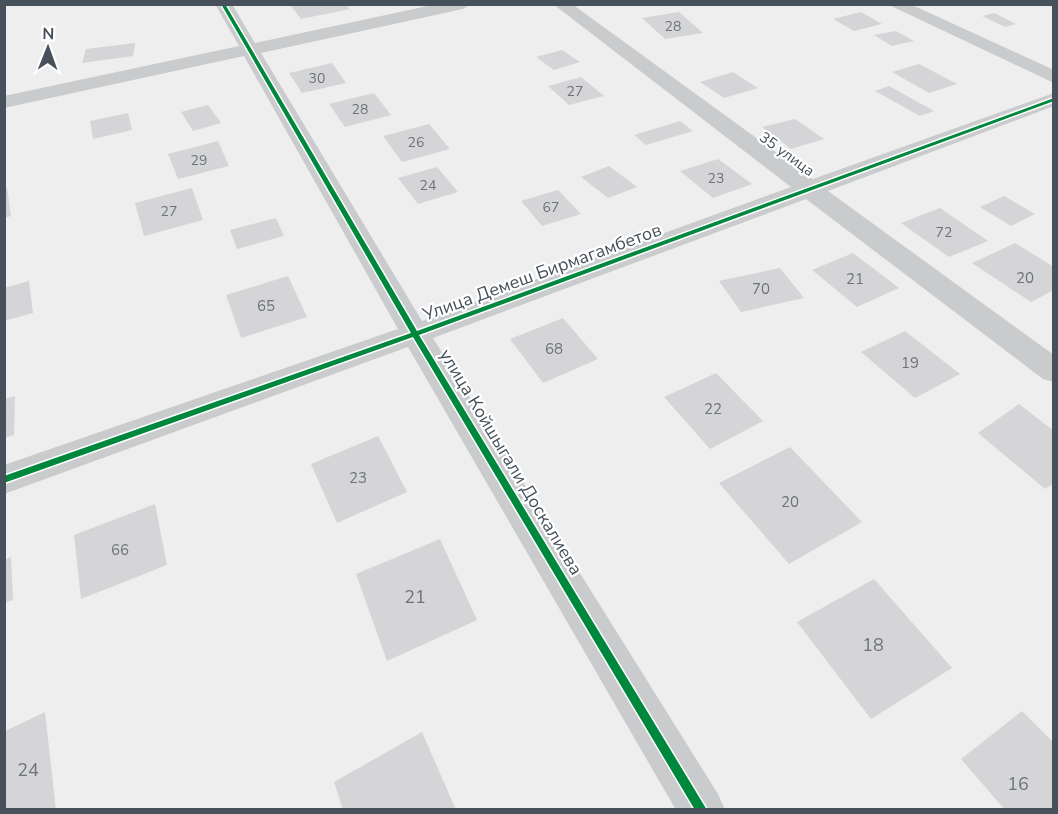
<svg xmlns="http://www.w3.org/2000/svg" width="1058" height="814" viewBox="0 0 1058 814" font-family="'Nunito Sans',sans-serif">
  <rect width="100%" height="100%" fill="#efeeee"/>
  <!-- building -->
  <g fill="#d5d5d7">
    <polygon points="297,4 346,4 350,9 301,19 291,6"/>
    <polygon points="679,12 703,33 665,39 642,18"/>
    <polygon points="861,12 882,24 854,31 833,19"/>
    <polygon points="994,13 1016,24 1005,27 982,16"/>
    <polygon points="896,31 914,41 892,46 874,35"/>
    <polygon points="135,43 133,56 82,63 86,49"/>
    <polygon points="562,50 580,62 554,70 536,57"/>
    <polygon points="332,63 346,83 302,93 289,73"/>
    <polygon points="919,64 957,84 929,93 892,72"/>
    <polygon points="733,72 758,88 724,98 700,82"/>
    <polygon points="581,77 604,96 569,105 548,86"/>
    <polygon points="889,86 934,111 920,116 875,91"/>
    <polygon points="374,93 391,115 345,127 329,104"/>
    <polygon points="208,105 221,123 193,131 181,112"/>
    <polygon points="128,113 132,130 93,139 90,121"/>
    <polygon points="795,119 824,139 791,149 762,127"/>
    <polygon points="680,121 693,131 646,145 634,135"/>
    <polygon points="429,124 450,149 402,162 383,136"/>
    <polygon points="218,141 229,166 178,179 168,154"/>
    <polygon points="718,159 752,184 713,198 680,171"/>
    <polygon points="609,166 637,187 608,198 581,177"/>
    <polygon points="437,167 458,192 418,204 398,178"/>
    <polygon points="7,188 11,216 4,218 4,189"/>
    <polygon points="192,188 203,220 144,236 135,203"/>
    <polygon points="558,190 581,214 542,226 521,201"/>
    <polygon points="1004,196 1035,214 1011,226 980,207"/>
    <polygon points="940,208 988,241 949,257 901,223"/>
    <polygon points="276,218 284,236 237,249 230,230"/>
    <polygon points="1015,243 1054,267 1054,290 1031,302 972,263"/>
    <polygon points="853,253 899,288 857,307 812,270"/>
    <polygon points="780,268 804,298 741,312 719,281"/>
    <polygon points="288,276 307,317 241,338 226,295"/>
    <polygon points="29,281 33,313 4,321 4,288"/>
    <polygon points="563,318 598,359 543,383 510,339"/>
    <polygon points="905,331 960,374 915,398 861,352"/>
    <polygon points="716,373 763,421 710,449 664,397"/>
    <polygon points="15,396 14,435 4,438 4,399"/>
    <polygon points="1019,404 1054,431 1054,483 1045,489 978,433"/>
    <polygon points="378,436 407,492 337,523 311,464"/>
    <polygon points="790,447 862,522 789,564 719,483"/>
    <polygon points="155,504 167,565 81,599 74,535"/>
    <polygon points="440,539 477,620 387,661 356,574"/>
    <polygon points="11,557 13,600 4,603 4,560"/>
    <polygon points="874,579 952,668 871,719 797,622"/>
    <polygon points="1022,711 1054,743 1054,810 1005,810 961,759"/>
    <polygon points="45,712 56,810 5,810 5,731"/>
    <polygon points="422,732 456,810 343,810 334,782"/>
  </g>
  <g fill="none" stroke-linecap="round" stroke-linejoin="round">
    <!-- street -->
    <g fill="#c9cbcd" fill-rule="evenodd">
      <polygon points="215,4 232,4 255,43 437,4 471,4 463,9 261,53 422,321 791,187 553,4 572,4 813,179 1054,93 1054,106 828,191 1054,355 1054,382 1043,379 806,199 433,338 718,794 725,810 676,810 408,347 4,494 4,465 398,329 244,56 4,108 4,96 239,46"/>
      <polygon points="887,4 910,4 1054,70 1054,83"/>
    </g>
    <!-- cycleway casing -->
    <g stroke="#fff" stroke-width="3">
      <polygon id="cycleway" points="221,4 225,4 417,331 1054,98 1054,101 419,335 707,810 695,810 413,337 4,483 4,476 411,333"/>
    </g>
    <!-- cycleway -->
    <use href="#cycleway" fill="#00873e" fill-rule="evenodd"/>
  </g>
  <g text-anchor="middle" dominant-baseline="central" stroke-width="4.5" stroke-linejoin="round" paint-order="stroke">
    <!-- far-number labels -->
    <g font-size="14" fill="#6b747b">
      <text x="673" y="26">28</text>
      <text x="317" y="78">30</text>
      <text x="575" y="91">27</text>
      <text x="360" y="109">28</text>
      <text x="416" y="142">26</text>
      <text x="199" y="160">29</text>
      <text x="716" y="178">23</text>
      <text x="428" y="185">24</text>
      <text x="551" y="207">67</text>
      <text x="169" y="211">27</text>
      <text x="944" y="232">72</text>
    </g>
    <!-- far-street labels -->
    <g font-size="15" fill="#46515b" stroke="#fff">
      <text transform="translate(787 154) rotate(36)">35 улица</text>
    </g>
    <!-- number labels -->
    <g font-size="15" fill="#6b747b">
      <text x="1025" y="278">20</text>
      <text x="855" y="279">21</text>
      <text x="761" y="289">70</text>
      <text x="266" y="306">65</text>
      <text x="554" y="349">68</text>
      <text x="910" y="363">19</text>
      <text x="713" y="409">22</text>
      <text x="358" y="478">23</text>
      <text x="790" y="502">20</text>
      <text x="120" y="550">66</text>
    </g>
    <!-- street labels -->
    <g font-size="18" fill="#46515b" stroke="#fff">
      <text transform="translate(542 272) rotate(-20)">Улица Демеш Бирмагамбетов</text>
      <text transform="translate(511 462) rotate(59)">улица Койшыгали Доскалиева</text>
    </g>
    <!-- near-number labels -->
    <g font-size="18" fill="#6b747b">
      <text x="415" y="597">21</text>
      <text x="873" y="645">18</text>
      <text x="28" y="770">24</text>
      <text x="1018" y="784">16</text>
    </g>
  </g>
  <!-- border -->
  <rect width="1058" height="814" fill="none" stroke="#46515b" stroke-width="12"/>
  <!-- north arrow -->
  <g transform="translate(48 48) rotate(1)" stroke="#ffffff" stroke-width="4.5" paint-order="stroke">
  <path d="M0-4.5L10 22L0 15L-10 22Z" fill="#46515b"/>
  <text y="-9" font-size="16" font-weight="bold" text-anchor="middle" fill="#46515b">N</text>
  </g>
</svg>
